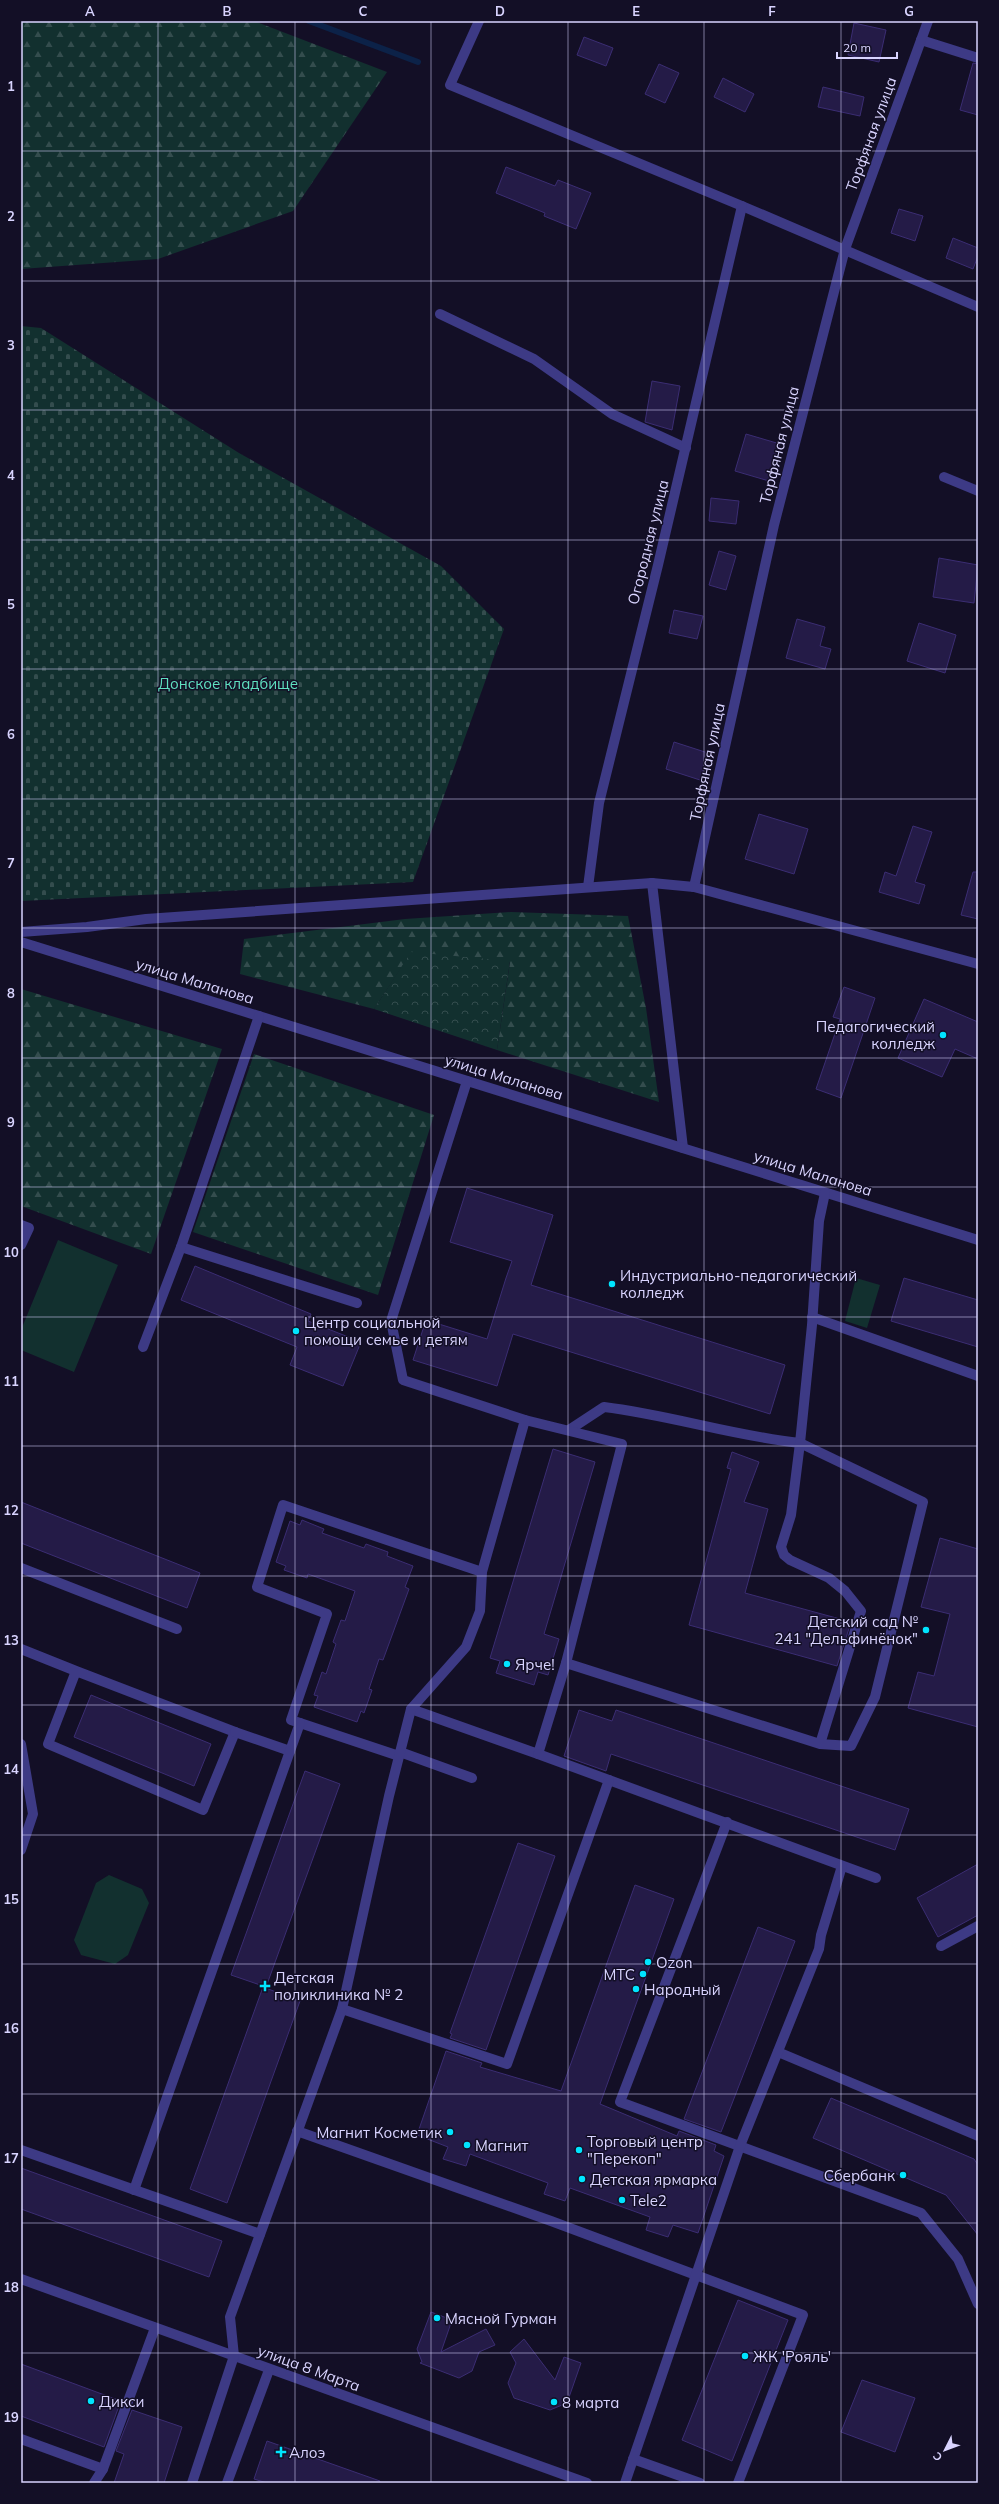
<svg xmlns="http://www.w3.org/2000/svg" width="999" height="2504" viewBox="0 0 999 2504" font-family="Mulish,sans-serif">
  <defs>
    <pattern id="forest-firs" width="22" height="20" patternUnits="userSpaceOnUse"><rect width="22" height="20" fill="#12302f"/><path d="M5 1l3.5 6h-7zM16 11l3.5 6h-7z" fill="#344d4e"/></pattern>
    <pattern id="cemetery-stones" width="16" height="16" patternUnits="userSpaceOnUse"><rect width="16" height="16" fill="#12302f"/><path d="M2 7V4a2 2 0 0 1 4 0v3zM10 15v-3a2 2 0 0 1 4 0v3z" fill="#344d4e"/></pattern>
    <pattern id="park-crowns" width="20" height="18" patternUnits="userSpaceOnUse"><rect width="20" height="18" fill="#12302f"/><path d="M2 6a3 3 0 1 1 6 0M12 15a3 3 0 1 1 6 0" fill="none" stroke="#344d4e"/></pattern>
  </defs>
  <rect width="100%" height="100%" fill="#130f26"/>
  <!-- forest -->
  <g fill="url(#forest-firs)">
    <polygon points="21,21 254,21 387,72 293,211 158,259 21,269"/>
    <polygon points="511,912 628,916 646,1008 659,1102 497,1050 510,962 411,953 374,1009 240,974 244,939 405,919"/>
    <polygon points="21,989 222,1049 151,1254 21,1206"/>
    <polygon points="254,1054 434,1115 378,1295 193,1232"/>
  </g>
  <!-- cemetery -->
  <polygon fill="url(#cemetery-stones)" points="21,326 41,328 239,453 441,566 504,629 413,882 21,901"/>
  <!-- park -->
  <polygon fill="url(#park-crowns)" points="411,952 510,961 497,1050 374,1009"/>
  <!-- garden -->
  <g fill="#12302f">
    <polygon points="58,1240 118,1265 74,1372 21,1350 21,1330"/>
    <polygon points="856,1278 880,1285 867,1328 845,1321"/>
    <polygon points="109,1875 142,1889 149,1903 128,1955 115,1964 81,1955 74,1940 96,1883"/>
  </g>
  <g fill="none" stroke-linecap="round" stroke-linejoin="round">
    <!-- stream -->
    <polyline stroke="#0c2248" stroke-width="6" points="309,21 418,62"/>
  </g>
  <!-- building -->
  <g fill="#241b47" stroke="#3b2d73">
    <polygon points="854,23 886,30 879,62 848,55"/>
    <polygon points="584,37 613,48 606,66 577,55"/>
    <polygon points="973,63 978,64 978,115 960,110"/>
    <polygon points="659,64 679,73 665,103 645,94"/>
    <polygon points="723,78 754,94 745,112 714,97"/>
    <polygon points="823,87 864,97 860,116 818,107"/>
    <polygon points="506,167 555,186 558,180 591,193 576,229 544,216 545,213 496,193"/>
    <polygon points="899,209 923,216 915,241 891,233"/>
    <polygon points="953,238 978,248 978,256 973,269 946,258"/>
    <polygon points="652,381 680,386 672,430 645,422"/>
    <polygon points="746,434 780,444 769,481 735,471"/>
    <polygon points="711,498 739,501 736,524 709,521"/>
    <polygon points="719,551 736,556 726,590 709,585"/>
    <polygon points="939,558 978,565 974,603 933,597"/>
    <polygon points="674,610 703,616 697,639 669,633"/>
    <polygon points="797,619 825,627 820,646 831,649 825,669 786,658"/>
    <polygon points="919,623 956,635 945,673 907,661"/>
    <polygon points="674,742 708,753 700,780 666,769"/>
    <polygon points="759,814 808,829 794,874 745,859"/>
    <polygon points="913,826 932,832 915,882 925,885 919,904 879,892 885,872 896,876"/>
    <polygon points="973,872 978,872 978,919 961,915"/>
    <polygon points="844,987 875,998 841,1098 816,1089 840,1019 833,1017"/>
    <polygon points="924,999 978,1022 978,1059 955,1049 942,1077 898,1058"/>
    <polygon points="467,1188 553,1215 531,1285 785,1365 770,1414 513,1334 497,1386 413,1360 426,1320 487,1339 506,1278 512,1261 450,1242"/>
    <polygon points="195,1266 311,1314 308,1321 361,1342 343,1386 290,1365 297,1347 181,1300"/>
    <polygon points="904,1278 978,1300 978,1347 891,1321"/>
    <polygon points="553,1449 595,1462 544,1634 559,1639 548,1675 538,1672 534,1685 496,1673 500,1661 490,1658"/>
    <polygon points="732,1452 759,1462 744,1502 768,1509 745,1593 851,1622 837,1666 689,1625 731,1469 727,1468"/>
    <polygon points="21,1502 200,1573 187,1608 21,1543"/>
    <polygon points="302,1520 324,1529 322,1533 364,1548 366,1544 388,1552 387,1556 413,1566 405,1587 409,1589 383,1660 379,1659 369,1689 372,1690 364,1713 361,1711 357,1722 314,1707 318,1696 314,1695 322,1672 326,1674 336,1644 333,1642 341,1620 345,1621 355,1591 308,1574 307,1578 284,1570 286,1566 276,1562 290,1521 300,1525"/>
    <polygon points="940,1538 978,1549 978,1727 908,1708 918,1672 934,1676 950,1614 921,1607"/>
    <polygon points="91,1695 211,1744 194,1786 74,1737"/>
    <polygon points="579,1710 612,1721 616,1710 909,1809 895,1850 611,1754 606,1771 564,1756"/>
    <polygon points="305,1771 340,1784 266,1987 231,1975"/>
    <polygon points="518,1843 555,1856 486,2050 450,2038 452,2034 450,2033"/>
    <polygon points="978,1864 978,1915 938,1937 917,1898"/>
    <polygon points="635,1885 674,1899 600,2104 677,2136 679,2131 716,2145 714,2151 724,2156 698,2233 673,2225 668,2237 646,2230 650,2217 570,2188 565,2201 544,2194 548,2183 470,2154 466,2166 443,2159 448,2147 417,2135 446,2051 482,2063 480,2067 561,2091"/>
    <polygon points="758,1927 795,1941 721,2132 684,2119"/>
    <polygon points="263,1987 300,2001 227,2203 190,2189"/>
    <polygon points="831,2098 974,2159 978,2165 978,2235 946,2195 813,2138"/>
    <polygon points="21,2168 222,2241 209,2277 21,2209"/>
    <polygon points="738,2300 788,2320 732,2461 682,2440"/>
    <polygon points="431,2312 452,2320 441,2352 486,2329 495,2345 479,2352 472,2371 459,2378 420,2363 422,2362 417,2349"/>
    <polygon points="524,2339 555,2380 564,2357 581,2363 567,2403 550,2410 514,2398 508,2383 516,2363 510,2352"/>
    <polygon points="21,2364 118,2400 116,2405 119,2406 104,2447 21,2416"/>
    <polygon points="862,2380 915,2398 895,2452 841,2432"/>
    <polygon points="132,2410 182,2427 164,2483 114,2483 124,2454 116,2451"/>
    <polygon points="267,2441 380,2481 379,2483 267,2483 254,2479"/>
  </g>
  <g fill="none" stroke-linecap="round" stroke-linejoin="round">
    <!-- minor -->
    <g stroke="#3d3a85" stroke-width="10">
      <polyline points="479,21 450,85 742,206 978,307"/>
      <polyline points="921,40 978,58"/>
      <polyline points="440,314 534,359 612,414 686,448"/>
      <polyline points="944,477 978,491"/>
      <polyline points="652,883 683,1148"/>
      <polyline points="588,887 599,803 658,565 742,206"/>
      <polyline points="694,887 774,525 845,249 928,21"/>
      <polyline points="21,932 87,927 146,919 652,883 694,887 978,964"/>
      <polyline points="21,942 978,1240"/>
      <polyline points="21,1225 29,1228 21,1245"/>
      <polyline points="181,1247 357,1303"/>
      <polyline points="812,1317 978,1376"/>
      <polyline points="143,1347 181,1247 259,1016"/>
      <path d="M569,1430L604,1407C670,1415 734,1436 800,1443L812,1325L819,1221L825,1193"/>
      <polyline points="21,1568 177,1629"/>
      <polyline points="21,1649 76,1671 48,1744 203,1810 235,1732 76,1671"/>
      <polyline points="566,1663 820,1744 851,1746 875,1697 923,1502 800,1443 791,1515 781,1547 784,1555 790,1560 829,1578 845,1591 861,1611 820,1744"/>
      <polyline points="411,1709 538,1754 566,1663 622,1444 525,1420"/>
      <polyline points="235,1732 290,1751"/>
      <polyline points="21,1744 33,1814 21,1850"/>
      <polyline points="400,1752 472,1778"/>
      <polyline points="538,1754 876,1878"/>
      <polyline points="399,1756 291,1720 327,1614 257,1587 283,1505 482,1572"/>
      <polyline points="727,1822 620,2102 921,2213 958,2259 978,2304"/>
      <polyline points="941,1946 978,1926"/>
      <polyline points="342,2009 507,2064 609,1780"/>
      <polyline points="778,2052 978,2136"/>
      <polyline points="297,2131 551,2221 803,2315 738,2483"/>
      <polyline points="21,2150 260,2234"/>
      <polyline points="134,2190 300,1723"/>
      <polyline points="21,2279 587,2483"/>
      <polyline points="21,2439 103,2469"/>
      <polyline points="633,2459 700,2483"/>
      <polyline points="94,2483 103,2469 155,2328"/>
      <polyline points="192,2483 234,2356 230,2317 342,2009 389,1796 411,1709 466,1647 480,1611 482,1572 525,1420 403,1380 391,1321 467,1081"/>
      <polyline points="227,2483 269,2370"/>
      <polyline points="625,2483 740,2146 819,1949 821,1935 842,1866"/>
    </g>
  </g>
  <!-- grid -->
  <path fill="none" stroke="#d9d4ff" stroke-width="1" stroke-opacity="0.55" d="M158,21V2483M295,21V2483M431,21V2483M568,21V2483M704,21V2483M841,21V2483M21,151H978M21,281H978M21,410H978M21,540H978M21,669H978M21,799H978M21,928H978M21,1058H978M21,1187H978M21,1317H978M21,1446H978M21,1576H978M21,1705H978M21,1835H978M21,1964H978M21,2094H978M21,2223H978M21,2353H978"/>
  <!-- markers -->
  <g fill="#00e5ff" stroke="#130f26" stroke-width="1.5">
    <circle cx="943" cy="1035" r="4"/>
    <circle cx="612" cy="1284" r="4"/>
    <circle cx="296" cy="1331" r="4"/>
    <circle cx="926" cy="1630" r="4"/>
    <circle cx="507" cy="1664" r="4"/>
    <circle cx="648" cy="1962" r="4"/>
    <circle cx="643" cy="1974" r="4"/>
    <path d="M263 1980h4v4h4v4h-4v4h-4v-4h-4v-4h4z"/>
    <circle cx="636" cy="1989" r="4"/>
    <circle cx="450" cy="2132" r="4"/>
    <circle cx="467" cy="2145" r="4"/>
    <circle cx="579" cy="2150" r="4"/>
    <circle cx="903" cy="2175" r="4"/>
    <circle cx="582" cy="2179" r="4"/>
    <circle cx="622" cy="2200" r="4"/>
    <circle cx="437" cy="2318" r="4"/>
    <circle cx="745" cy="2356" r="4"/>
    <circle cx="91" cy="2401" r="4"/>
    <circle cx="554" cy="2402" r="4"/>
    <path d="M279 2446h4v4h4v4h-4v4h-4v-4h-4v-4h4z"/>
  </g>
  <g text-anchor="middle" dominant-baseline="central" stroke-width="3" stroke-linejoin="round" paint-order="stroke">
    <!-- street labels -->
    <g font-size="15" fill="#d9d4ff" stroke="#130f26">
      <text transform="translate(871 134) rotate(-70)">Торфяная улица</text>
      <text transform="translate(779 445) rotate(-76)">Торфяная улица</text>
      <text transform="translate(648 542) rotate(-76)">Огородная улица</text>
      <text transform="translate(707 762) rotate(-78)">Торфяная улица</text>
      <text transform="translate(195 981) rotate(17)">улица Маланова</text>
      <text transform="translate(504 1077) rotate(17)">улица Маланова</text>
      <text transform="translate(813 1173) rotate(17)">улица Маланова</text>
      <text transform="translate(309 2368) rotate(20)">улица 8 Марта</text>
    </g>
    <!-- park labels -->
    <g font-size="15" fill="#5fe0c0" stroke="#130f26">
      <text x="228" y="683">Донское кладбище</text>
    </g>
    <!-- poi labels -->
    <g font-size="15" fill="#d9d4ff" stroke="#130f26" text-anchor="start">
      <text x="935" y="1026" text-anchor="end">Педагогический<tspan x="935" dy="17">колледж</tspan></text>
      <text x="620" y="1275">Индустриально-педагогический<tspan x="620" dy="17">колледж</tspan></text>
      <text x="304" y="1322">Центр социальной<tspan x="304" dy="17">помощи семье и детям</tspan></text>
      <text x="918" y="1621" text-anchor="end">Детский сад №<tspan x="918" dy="17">241 "Дельфинёнок"</tspan></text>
      <text x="515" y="1664">Ярче!</text>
      <text x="656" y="1962">Ozon</text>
      <text x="635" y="1974" text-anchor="end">МТС</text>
      <text x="274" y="1977">Детская<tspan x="274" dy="17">поликлиника № 2</tspan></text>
      <text x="644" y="1989">Народный</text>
      <text x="442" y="2132" text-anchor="end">Магнит Косметик</text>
      <text x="587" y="2141">Торговый центр<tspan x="587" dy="17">"Перекоп"</tspan></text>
      <text x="475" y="2145">Магнит</text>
      <text x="895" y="2175" text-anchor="end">Сбербанк</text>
      <text x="590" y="2179">Детская ярмарка</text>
      <text x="630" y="2200">Tele2</text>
      <text x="445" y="2318">Мясной Гурман</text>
      <text x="753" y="2356">ЖК 'Рояль'</text>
      <text x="99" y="2401">Дикси</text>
      <text x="562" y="2402">8 марта</text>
      <text x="289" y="2452">Алоэ</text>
    </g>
  </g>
  <!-- border -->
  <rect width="999" height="2504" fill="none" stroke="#130f26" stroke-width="44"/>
  <!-- north arrow -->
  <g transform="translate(945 2450) rotate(228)" stroke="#130f26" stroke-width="3" paint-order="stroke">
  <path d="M0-3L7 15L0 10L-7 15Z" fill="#d9d4ff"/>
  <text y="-6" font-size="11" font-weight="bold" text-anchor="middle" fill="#d9d4ff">С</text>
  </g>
  <!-- scale -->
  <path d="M837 52v6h60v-6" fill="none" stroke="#d9d4ff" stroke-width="2"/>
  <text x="843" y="52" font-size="12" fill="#d9d4ff" stroke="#130f26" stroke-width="3" paint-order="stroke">20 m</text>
  <rect x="22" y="22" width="955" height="2460" fill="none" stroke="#d9d4ff" stroke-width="1.5"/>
  <g font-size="13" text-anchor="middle" font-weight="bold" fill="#d9d4ff">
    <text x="90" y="16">A</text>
    <text x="227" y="16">B</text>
    <text x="363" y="16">C</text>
    <text x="500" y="16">D</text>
    <text x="636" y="16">E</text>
    <text x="772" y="16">F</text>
    <text x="909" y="16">G</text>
    <text x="11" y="91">1</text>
    <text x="11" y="221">2</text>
    <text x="11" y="350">3</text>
    <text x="11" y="480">4</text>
    <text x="11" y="609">5</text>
    <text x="11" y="739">6</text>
    <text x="11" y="868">7</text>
    <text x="11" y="998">8</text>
    <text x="11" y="1127">9</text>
    <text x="11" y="1257">10</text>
    <text x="11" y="1386">11</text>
    <text x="11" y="1515">12</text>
    <text x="11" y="1645">13</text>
    <text x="11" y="1774">14</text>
    <text x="11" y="1904">15</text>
    <text x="11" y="2033">16</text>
    <text x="11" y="2163">17</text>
    <text x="11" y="2292">18</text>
    <text x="11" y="2422">19</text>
  </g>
</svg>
